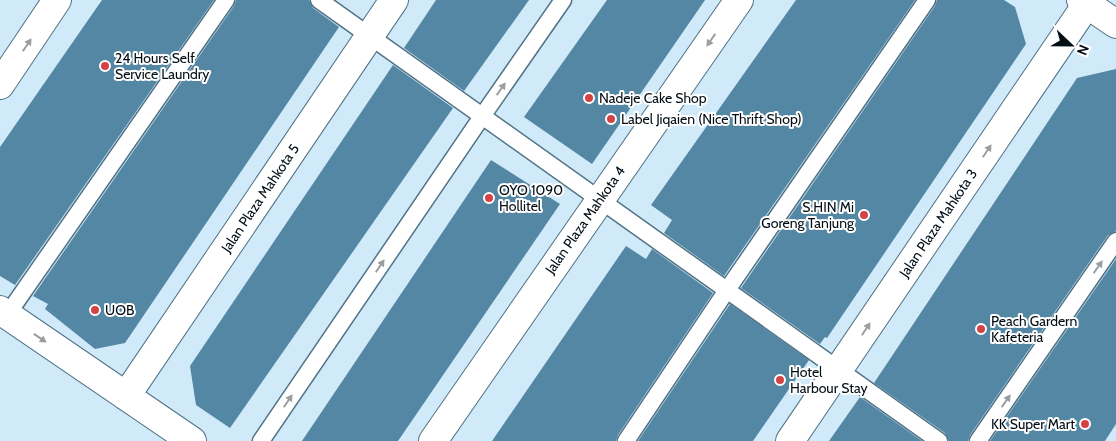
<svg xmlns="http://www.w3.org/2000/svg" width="1116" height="441" viewBox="0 0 1116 441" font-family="Cabin,sans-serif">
  <rect width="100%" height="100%" fill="#e5f4fc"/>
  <!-- built -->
  <rect fill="#d0eafa" x="0" y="0" width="1116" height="441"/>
  <!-- building -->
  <g fill="#5487a3">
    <polygon points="102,0 214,0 15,285 0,276 0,147"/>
    <polygon points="236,0 309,0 313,8 339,27 125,343 95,349 45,309 48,304 33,296 234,6"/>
    <polygon points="436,0 529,0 464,91 404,48"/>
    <polygon points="607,0 705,0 592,164 524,117"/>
    <polygon points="796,0 915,0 724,276 664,233 672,220 651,205"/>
    <polygon points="937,0 1004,0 1015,7 1026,44 827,338 825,337 820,344 741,288 935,6"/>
    <polygon points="393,65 453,108 230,428 196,405 190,366"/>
    <polygon points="1116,69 1116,231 1108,235 970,435 968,441 949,441 945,433 874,383 1077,78"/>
    <polygon points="491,160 560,204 398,441 302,441"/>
    <polygon points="626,246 646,259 652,249 713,293 618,435 616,441 492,441"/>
    <polygon points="1116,259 1116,424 1105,441 990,441"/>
    <polygon points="730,304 809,360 753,441 638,441"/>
    <polygon points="860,397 922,441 829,441"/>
  </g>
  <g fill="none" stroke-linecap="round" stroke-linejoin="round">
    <!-- lane casing -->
    <g stroke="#507285" stroke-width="19">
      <g id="lane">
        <polyline points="319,0 939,441"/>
        <polyline points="7,315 226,0"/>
        <polyline points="261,441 483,115 563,0"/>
        <polyline points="626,441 727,290 927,0"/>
        <polyline points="978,441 1116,241"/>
      </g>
    </g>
    <!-- street casing -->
    <g stroke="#507285" stroke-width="30">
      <g id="street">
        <polyline points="1081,0 1116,24"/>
        <polyline points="0,85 57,0"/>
        <polyline points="0,310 192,441"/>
        <polyline points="126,396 394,0"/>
        <polyline points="433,441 739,0"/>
        <polyline points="790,441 1087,4"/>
      </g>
    </g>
    <!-- lane -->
    <use href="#lane" stroke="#fff" stroke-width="16"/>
    <!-- street -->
    <use href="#street" stroke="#fff" stroke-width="28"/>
  </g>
  <!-- one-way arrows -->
  <defs><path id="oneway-solid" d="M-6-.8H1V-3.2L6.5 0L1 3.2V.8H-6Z" transform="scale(1.25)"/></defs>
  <g fill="#9a9ea1">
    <use href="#oneway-solid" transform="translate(711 40) rotate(125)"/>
    <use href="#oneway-solid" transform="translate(27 45) rotate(-56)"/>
    <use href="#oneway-solid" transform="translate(501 89) rotate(-55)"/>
    <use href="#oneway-solid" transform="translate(987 151) rotate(-56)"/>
    <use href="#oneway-solid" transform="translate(380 266) rotate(-56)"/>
    <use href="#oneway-solid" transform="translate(1098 267) rotate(-55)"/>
    <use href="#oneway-solid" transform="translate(866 329) rotate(-56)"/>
    <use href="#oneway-solid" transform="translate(40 338) rotate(34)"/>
    <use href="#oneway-solid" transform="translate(288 401) rotate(-56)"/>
    <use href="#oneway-solid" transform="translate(1006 401) rotate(-55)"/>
  </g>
  <!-- markers -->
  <g fill="#d34345" stroke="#fff" stroke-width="2">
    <circle cx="105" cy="66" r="5"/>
    <circle cx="589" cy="98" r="5"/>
    <circle cx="611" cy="119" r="5"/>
    <circle cx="489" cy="198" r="5"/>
    <circle cx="864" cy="215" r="5"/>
    <circle cx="95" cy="310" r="5"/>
    <circle cx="981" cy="329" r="5"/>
    <circle cx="780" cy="380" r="5"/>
    <circle cx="1085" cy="424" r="5"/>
  </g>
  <g text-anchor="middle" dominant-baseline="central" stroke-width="4" stroke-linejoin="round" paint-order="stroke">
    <!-- poi labels -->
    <g font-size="14" fill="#020d14" stroke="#fff" text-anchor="start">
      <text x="115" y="58">24 Hours Self<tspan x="115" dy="16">Service Laundry</tspan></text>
      <text x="599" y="98">Nadeje Cake Shop</text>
      <text x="621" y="119">Label Jiqaien (Nice Thrift Shop)</text>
      <text x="499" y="190">OYO 1090<tspan x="499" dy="16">Hollitel</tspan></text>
      <text x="854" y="207" text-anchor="end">S.HIN Mi<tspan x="854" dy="16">Goreng Tanjung</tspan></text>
      <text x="105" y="310">UOB</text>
      <text x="991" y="321">Peach Gardern<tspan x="991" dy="16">Kafeteria</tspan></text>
      <text x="790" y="372">Hotel<tspan x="790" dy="16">Harbour Stay</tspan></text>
      <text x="1075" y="424" text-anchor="end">KK Super Mart</text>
    </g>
    <!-- street labels -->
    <g font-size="14" fill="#020d14" stroke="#fff">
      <text transform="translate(260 198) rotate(-56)">Jalan Plaza Mahkota 5</text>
      <text transform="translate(585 220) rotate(-55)">Jalan Plaza Mahkota 4</text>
      <text transform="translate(938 223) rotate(-56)">Jalan Plaza Mahkota 3</text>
    </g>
  </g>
  <!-- north arrow -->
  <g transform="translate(1071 45) rotate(112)" stroke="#ffffff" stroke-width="4" paint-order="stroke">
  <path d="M0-4L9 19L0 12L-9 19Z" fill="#020d14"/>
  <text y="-8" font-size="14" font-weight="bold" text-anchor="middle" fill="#020d14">N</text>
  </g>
</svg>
